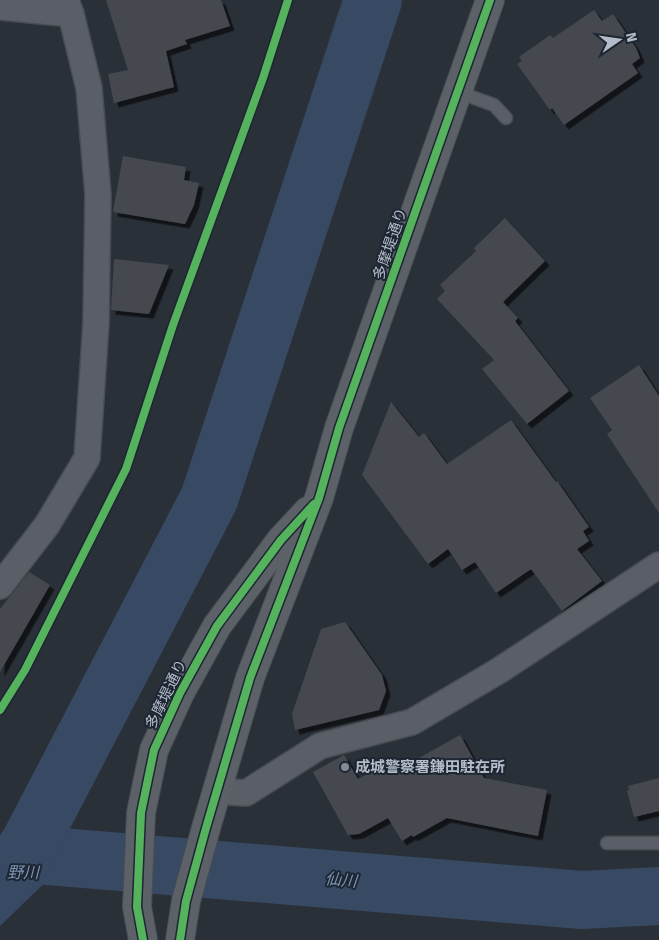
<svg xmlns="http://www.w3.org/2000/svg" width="659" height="940" viewBox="0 0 659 940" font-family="'Fira Sans','Noto Sans JP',sans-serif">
  <defs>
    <filter id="shadow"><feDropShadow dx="4.5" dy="4.5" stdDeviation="0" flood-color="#0009"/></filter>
  </defs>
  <rect width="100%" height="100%" fill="#2a3038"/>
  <!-- water -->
  <polygon fill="#384963" points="7,826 57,871 0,926 0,835"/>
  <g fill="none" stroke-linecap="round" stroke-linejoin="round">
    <!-- stream -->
    <polyline stroke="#384963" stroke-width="10" points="150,888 154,864"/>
    <!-- river -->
    <g stroke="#384963" stroke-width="58">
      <polyline points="24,854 582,900 659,896"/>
      <polyline points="0,883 24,854 209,499 373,0"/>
    </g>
  </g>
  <!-- building -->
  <g fill="#444950" filter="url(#shadow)">
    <polygon points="106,0 221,0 230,26 185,40 187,44 166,51 174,87 114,103 108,74 128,70"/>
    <polygon points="594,10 602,21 613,14 636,48 640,58 632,64 638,73 564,125 552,108 550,110 517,64 522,61 519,57 550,35 553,38"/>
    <polygon points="123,156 186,167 184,180 199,183 194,205 185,224 113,212"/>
    <polygon points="505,218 545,261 503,302 518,318 515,321 569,391 527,424 482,369 494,360 437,299 445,291 440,285 476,251 474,248"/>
    <polygon points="114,259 169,265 149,314 111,310"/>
    <polygon points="639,365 659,396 659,513 607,434 612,430 590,398"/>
    <polygon points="391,402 419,437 424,433 447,464 511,420 556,482 557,481 589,527 583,531 589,541 577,549 602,581 562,611 531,569 496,593 475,562 462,570 448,549 428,564 362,475"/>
    <polygon points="29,572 50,585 0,672 0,609"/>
    <polygon points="345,622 382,675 386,691 379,710 295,730 292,714 321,629"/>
    <polygon points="460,735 484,778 547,790 538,836 447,818 413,837 412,835 402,841 388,818 359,834 348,835 313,772 344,755 358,779 396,758 401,768"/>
    <polygon points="659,778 659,811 634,817 627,791 629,790 628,786"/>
  </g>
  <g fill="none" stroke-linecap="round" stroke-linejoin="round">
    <!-- lane casing -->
    <g stroke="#484c53" stroke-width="15">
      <g id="lane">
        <polyline points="458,92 494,105 506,118"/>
        <polyline points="607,843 659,843"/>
      </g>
    </g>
    <!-- street casing -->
    <g stroke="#484c53" stroke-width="28">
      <g id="street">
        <polyline points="0,7 71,14"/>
        <polyline points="0,586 47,525 87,458 96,323 98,195 89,88 71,14 66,0"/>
        <polyline points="216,791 246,793 320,746 412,722 500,670 659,565"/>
      </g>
    </g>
    <!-- primary casing -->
    <g stroke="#484c55" stroke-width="30">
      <g id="primary">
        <polyline points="143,940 137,907 141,813 154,750 180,693 217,626 281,540 308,511"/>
        <polyline points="180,940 186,901 206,828 250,678 319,498 339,428 490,0"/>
      </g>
    </g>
    <!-- lane -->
    <use href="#lane" stroke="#5a5e66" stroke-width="12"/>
    <!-- street -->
    <use href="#street" stroke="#5a5e66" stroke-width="25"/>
    <!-- primary -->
    <use href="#primary" stroke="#5c6168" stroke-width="28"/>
    <!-- cycleway casing -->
    <g stroke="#1d2633" stroke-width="11">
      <g id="cycleway">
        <polyline points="0,710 25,670 126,469 173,325 263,78 288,0"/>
        <polyline points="143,940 137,907 141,813 154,750 180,693 217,626 281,540 314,504"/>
        <polyline points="180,940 186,901 206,828 250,678 319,498 339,428 490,0"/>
      </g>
    </g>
    <!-- cycleway -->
    <use href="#cycleway" stroke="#56b35d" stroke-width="8"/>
  </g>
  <!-- markers -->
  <circle fill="#848b96" stroke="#1d2633" stroke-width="2" cx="345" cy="767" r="5"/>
  <g text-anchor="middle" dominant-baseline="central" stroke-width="4" stroke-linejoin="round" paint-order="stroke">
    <!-- street labels -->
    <g font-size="15" fill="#b4bcc9" stroke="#1d2633">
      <text transform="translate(390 244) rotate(-71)">多摩堤通り</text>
      <text transform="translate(166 694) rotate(-64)">多摩堤通り</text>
    </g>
    <!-- poi labels -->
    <g font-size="15" font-weight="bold" fill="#b4bcc9" stroke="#1d2633" text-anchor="start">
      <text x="355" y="767">成城警察署鎌田駐在所</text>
    </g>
    <!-- water labels -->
    <g font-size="16" font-style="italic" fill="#7c92b1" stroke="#1d2633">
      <text x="23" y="872">野川</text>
      <text transform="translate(341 880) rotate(5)">仙川</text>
    </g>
  </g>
  <!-- north arrow -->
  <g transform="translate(619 40) rotate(77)" stroke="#1d2633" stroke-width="4" paint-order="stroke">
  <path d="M0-4L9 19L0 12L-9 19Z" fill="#b4bcc9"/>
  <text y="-8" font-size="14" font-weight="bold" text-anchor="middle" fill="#b4bcc9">N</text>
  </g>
</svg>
